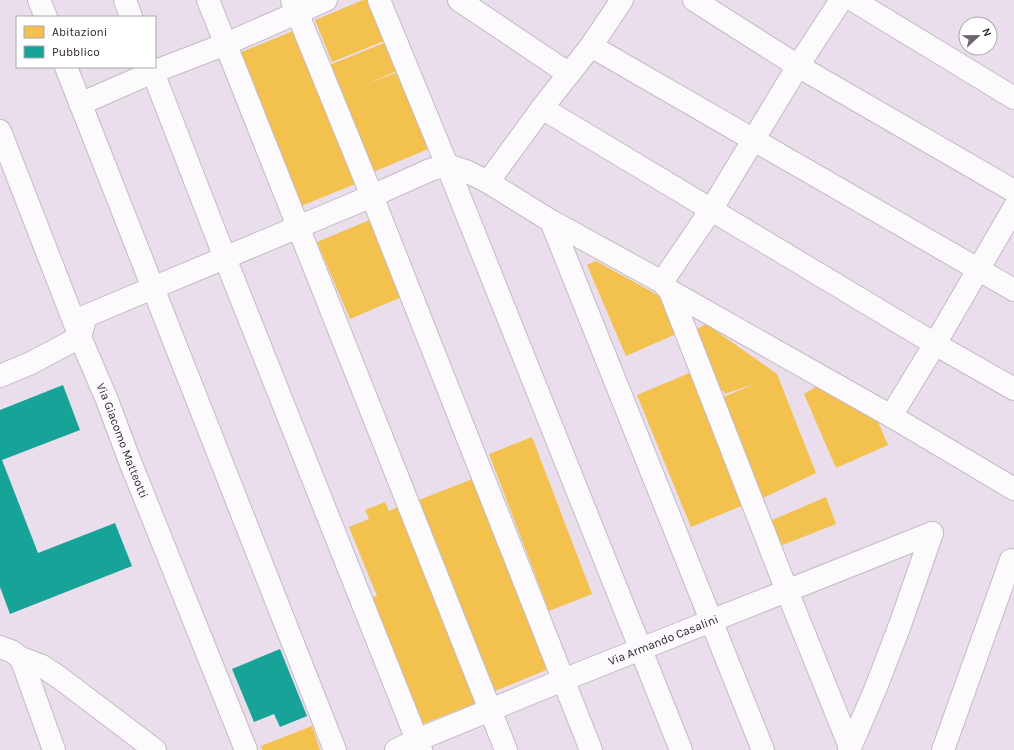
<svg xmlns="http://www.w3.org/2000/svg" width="1014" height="750" viewBox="0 0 1014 750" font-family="Karla,sans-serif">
  <rect width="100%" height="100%" fill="#eadeec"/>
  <!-- homes -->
  <g fill="#f2c14e">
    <polygon points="363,0 368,0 384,41 332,62 315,20"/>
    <polygon points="298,29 360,182 301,206 239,53"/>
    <polygon points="384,43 397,71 365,85 398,72 428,149 371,173 327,66"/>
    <polygon points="372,219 404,296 350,319 317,242"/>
    <polygon points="596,261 663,298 664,307 676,334 626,356 587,265"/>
    <polygon points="706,324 777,374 816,473 761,499 721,398 759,382 725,394 724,391 718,392 694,331"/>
    <polygon points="692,372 746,504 691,527 637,395"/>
    <polygon points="817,386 878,422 888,445 836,468 804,394"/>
    <polygon points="532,437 592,594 549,611 489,454"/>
    <polygon points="475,478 551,668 495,691 419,500"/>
    <polygon points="826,497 836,524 780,546 770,521"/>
    <polygon points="385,502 389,511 403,505 481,701 420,725 369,598 377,596 349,527 369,519 365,510"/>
    <polygon points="312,726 320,750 262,750 261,746"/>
  </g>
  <!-- public -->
  <g fill="#17a398">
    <polygon points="63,385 80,430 2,460 38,553 115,523 132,566 10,614 0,587 0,410"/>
    <polygon points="280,649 307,716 280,727 274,714 254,722 232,669"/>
  </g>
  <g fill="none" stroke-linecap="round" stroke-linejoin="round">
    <!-- minor casing -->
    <g stroke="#c3bac5" stroke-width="24">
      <g id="minor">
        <polyline points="39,0 46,17"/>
        <polyline points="125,0 131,17"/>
        <polyline points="208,0 506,750"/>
        <polyline points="292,0 372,196 591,750"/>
        <polyline points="379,0 447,165 681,750"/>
        <polyline points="459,0 569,74"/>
        <polyline points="694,0 798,66 1014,191"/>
        <polyline points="853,0 1014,98"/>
        <polyline points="591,46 1014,290"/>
        <polyline points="66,67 335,750"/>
        <polyline points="151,67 225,258 421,750"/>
        <polyline points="80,104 153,72 226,44 326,0"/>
        <polyline points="542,108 935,344 1014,389"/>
        <path id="s1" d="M0,131L80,337L107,400L129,459L246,750"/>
        <polyline points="488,182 542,108 591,46 622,0"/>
        <polyline points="551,221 763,750"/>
        <polyline points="662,282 711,210 798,66 841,0"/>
        <polyline points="670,291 787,591 850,747"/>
        <polyline points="0,376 31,363 80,337 86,316 372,196 430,170 447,165 468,172 488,182 551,221 662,282 670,291 891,416 1014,489"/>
        <polyline points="891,416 935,344 1014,208"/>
        <polyline points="0,647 11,651 21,658 42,666 60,678 155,750"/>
        <polyline points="21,658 54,750"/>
        <path id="s2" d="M396,750L417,740L563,680L932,533"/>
        <polyline points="849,750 875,690 900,625 932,533"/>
        <polyline points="943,750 1011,560"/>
      </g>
    </g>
    <!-- minor -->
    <use href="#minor" stroke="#fcfafc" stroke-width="22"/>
  </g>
  <g text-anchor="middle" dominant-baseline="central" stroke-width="4" stroke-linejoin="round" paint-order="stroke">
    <!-- street labels -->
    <g font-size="12" fill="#2d242e" stroke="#fff">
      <text stroke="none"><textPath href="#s1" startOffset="333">Via Giacomo Matteotti</textPath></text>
      <text stroke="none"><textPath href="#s2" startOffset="289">Via Armando Casalini</textPath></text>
    </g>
  </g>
  <!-- legend -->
  <rect x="16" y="16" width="140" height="52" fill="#ffffff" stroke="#aba7ab"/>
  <rect x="24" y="26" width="20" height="12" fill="#f2c14e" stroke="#aba7ab"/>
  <text x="52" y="36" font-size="12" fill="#2d242e">Abitazioni</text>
  <rect x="24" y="46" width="20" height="12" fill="#17a398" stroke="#aba7ab"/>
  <text x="52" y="56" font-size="12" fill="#2d242e">Pubblico</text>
  <!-- north arrow -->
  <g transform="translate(978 36) rotate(68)"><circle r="19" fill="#ffffff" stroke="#aba7ab"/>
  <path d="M0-3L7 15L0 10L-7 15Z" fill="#6f6570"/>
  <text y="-6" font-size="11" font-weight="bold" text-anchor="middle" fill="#2d242e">N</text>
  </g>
</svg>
